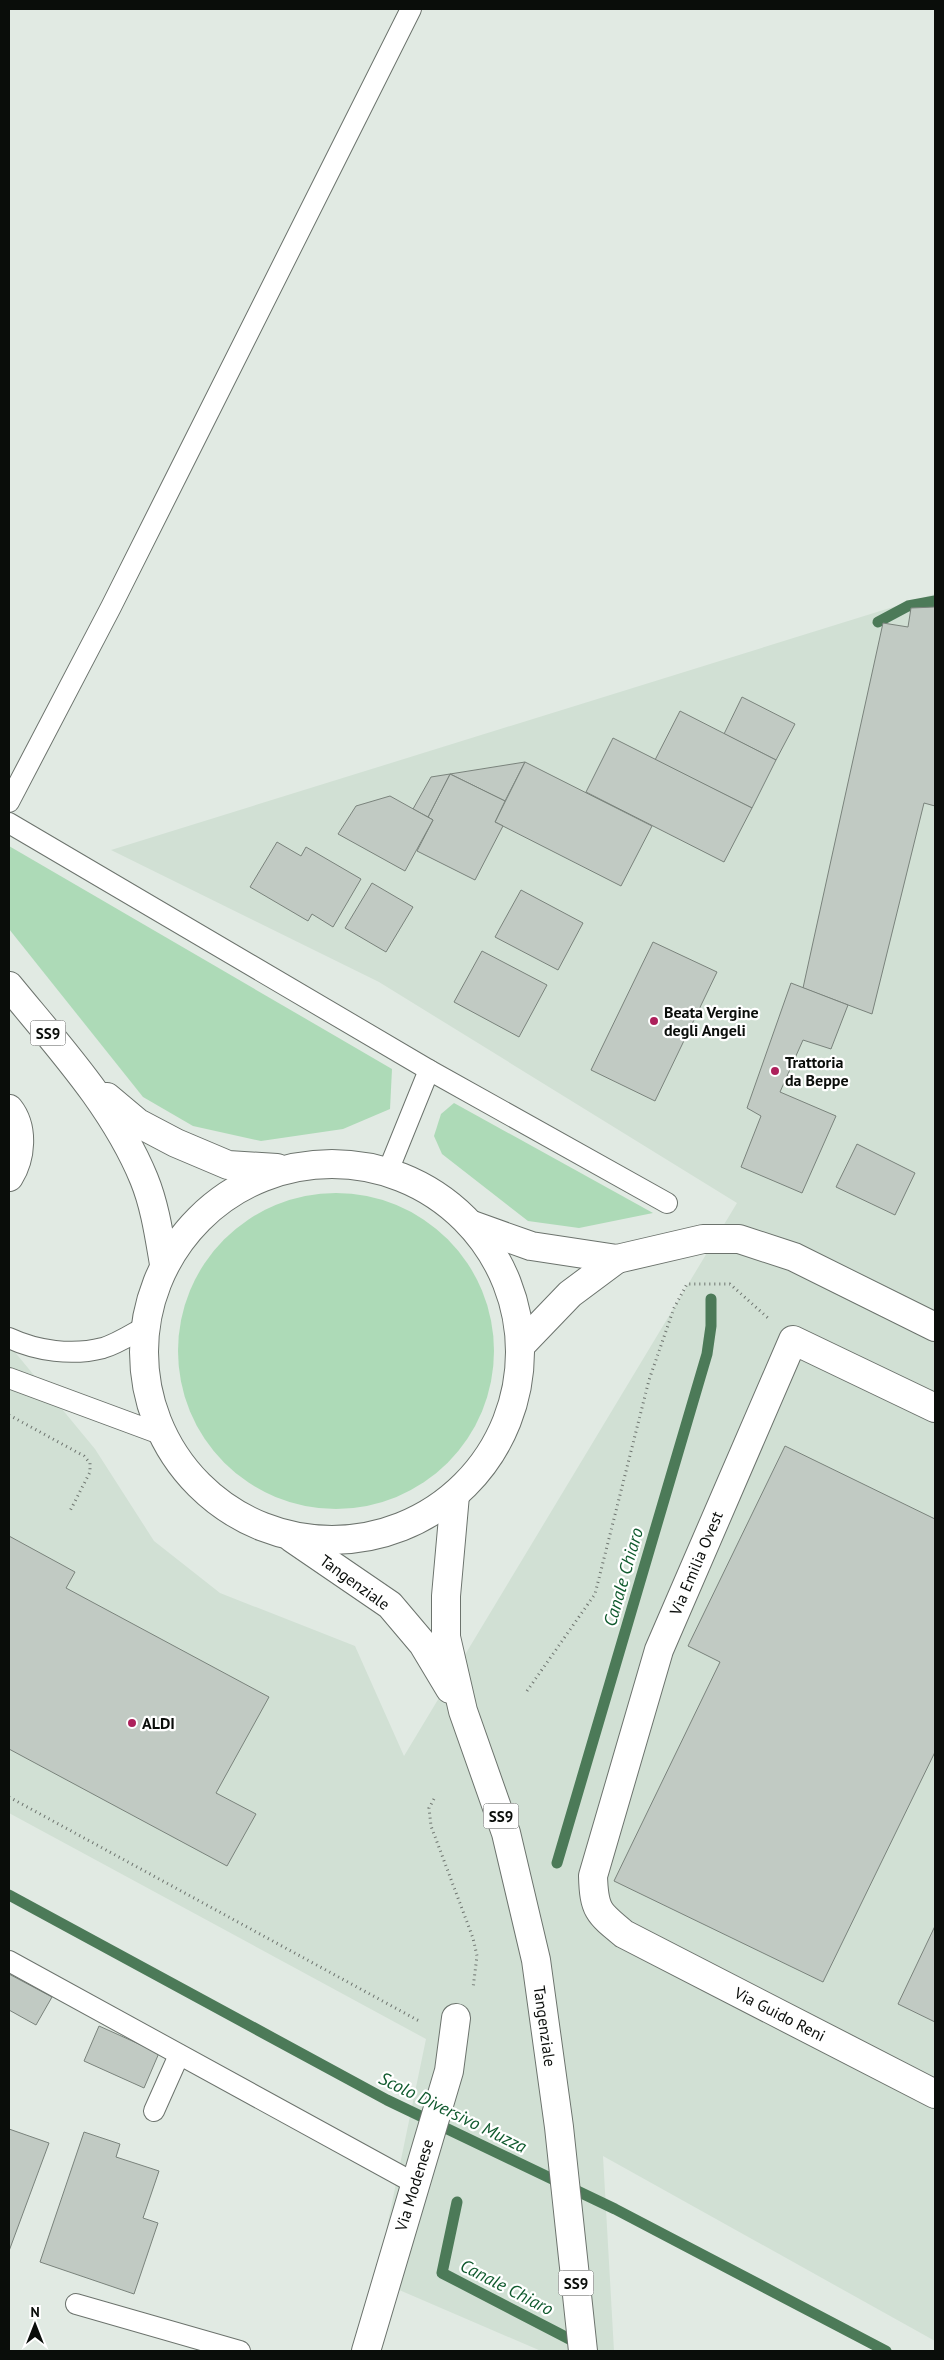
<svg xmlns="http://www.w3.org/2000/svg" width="944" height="2360" viewBox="0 0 944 2360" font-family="'PT Sans',sans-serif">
  <rect width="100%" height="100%" fill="#e1eae3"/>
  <!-- built -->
  <polygon fill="#d1e0d4" points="935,594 935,2341 603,2156 614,2351 541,2351 376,2280 426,2039 9,1813 9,1345 95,1449 154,1541 220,1593 355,1646 404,1756 737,1203 379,982 111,850"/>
  <!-- green -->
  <g fill="#addab7">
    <polygon points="9,846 392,1069 390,1109 343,1129 261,1141 193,1126 143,1097 9,929"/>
    <polygon points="454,1103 653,1213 579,1228 528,1221 442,1154 434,1136 441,1114"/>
    <circle cx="336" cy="1351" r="158"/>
  </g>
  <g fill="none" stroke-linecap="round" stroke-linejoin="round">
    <!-- stream -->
    <g stroke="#4c7a58" stroke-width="11">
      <polyline points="878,622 908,606 935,601"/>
      <polyline points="557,1863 707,1354 711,1326 711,1299"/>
      <polyline points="9,1895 387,2100 615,2209 886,2351"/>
      <polyline points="457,2202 442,2273 581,2345"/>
    </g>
  </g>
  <!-- building -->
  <g fill="#c1cac3" stroke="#7a837c">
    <polygon points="935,607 935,806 924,803 872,1014 803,988 883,623 908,627 911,608"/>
    <polygon points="742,697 795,724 776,760 724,734"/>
    <polygon points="680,711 776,760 752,808 655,760"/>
    <polygon points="613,738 752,808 724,862 586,792"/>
    <polygon points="525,762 505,801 450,774"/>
    <polygon points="525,762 652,826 621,886 495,822"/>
    <polygon points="450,774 505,801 495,822 503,826 475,880 417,851 433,820 428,817"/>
    <polygon points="450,774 428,817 413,809 431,777"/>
    <polygon points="390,796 433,820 405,871 338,834 356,806"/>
    <polygon points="277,842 301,856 306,847 361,879 333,927 312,914 308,921 250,887"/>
    <polygon points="372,883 413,907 386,952 345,928"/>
    <polygon points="521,890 583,923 558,970 495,937"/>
    <polygon points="653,942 717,972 655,1101 591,1070"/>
    <polygon points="482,951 547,985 519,1037 454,1002"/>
    <polygon points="791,983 848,1005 831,1049 803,1040 780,1092 836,1116 802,1193 741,1167 761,1116 747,1108"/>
    <polygon points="857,1144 915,1173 895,1215 836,1187"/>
    <polygon points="785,1446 935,1519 935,1752 823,1982 614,1881 720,1662 688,1646"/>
    <polygon points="9,1536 75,1572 66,1588 269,1697 216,1793 256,1814 227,1866 9,1749"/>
    <polygon points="935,1926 935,2022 898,2004"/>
    <polygon points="9,1974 52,1997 36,2025 9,2010"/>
    <polygon points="99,2026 159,2053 144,2088 84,2061"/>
    <polygon points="9,2129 49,2143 9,2251"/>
    <polygon points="84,2132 120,2144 116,2157 159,2171 143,2218 158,2223 134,2294 40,2262"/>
  </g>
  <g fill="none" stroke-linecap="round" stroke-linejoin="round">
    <!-- service casing -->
    <g stroke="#6c736d" stroke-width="22">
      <g id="service">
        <polyline points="9,802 111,607 411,9"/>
        <polyline points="9,823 429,1070 667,1203"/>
        <polyline points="388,1171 429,1070"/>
        <path d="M9,1338C37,1351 72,1356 103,1348C117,1344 132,1334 145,1327"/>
        <polyline points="9,1378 163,1435"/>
        <polyline points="9,1961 414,2183"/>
        <polyline points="154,2111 179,2055"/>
        <polyline points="76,2304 240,2351"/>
      </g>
    </g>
    <!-- minor casing -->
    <g stroke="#6c736d" stroke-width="30">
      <g id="minor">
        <path d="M9,1109C24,1128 21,1158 9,1177"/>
        <path d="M935,1408L793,1340L659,1650L593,1876C594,1910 598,1913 624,1934L935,2094"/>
        <polyline points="366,2351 449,2071 456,2018"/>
      </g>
    </g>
    <!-- secondary casing -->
    <g stroke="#6c736d" stroke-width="30">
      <g id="secondary">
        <polyline points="472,1225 531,1246 617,1259 703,1239 739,1239 794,1257 935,1327"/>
        <polyline points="521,1345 570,1294 617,1259"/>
      </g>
    </g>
    <!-- primary casing -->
    <g stroke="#6c736d" stroke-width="30">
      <g id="primary">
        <path d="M9,986C58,1046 114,1106 144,1179C155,1206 159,1235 164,1264"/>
        <polyline points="107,1097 138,1123 176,1143 228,1165 277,1168"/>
        <circle cx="332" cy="1352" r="188"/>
        <polyline points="455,1495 446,1596 446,1637 463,1711 506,1833 536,1960 559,2127 583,2351"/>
        <polyline points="292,1538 390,1605 423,1644 450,1689"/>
      </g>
    </g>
    <!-- path -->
    <g stroke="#6e746f" stroke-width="3" stroke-dasharray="1 4" stroke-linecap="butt">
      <polyline points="9,1415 84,1456 90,1463 90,1472 70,1511"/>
      <polyline points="527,1691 595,1594 649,1380 674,1308 687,1284 730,1284 768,1318"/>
      <polyline points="9,1797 421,2022"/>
      <polyline points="434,1799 429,1808 431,1826 473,1938 477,1956 473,1988"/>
    </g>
    <!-- service -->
    <use href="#service" stroke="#fff" stroke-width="20"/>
    <!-- minor -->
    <use href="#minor" stroke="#fff" stroke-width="28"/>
    <!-- secondary -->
    <use href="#secondary" stroke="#fff" stroke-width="28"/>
    <!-- primary -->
    <use href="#primary" stroke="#fff" stroke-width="28"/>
  </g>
  <!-- markers -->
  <g fill="#ad205b" stroke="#fff" stroke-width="2">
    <circle cx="654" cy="1021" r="5"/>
    <circle cx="775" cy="1071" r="5"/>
    <circle cx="132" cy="1723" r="5"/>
  </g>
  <g text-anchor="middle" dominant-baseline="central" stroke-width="4.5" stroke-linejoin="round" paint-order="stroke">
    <!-- shield labels -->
    <g fill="#fff" stroke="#545654" stroke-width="1">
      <rect x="30.5" y="1020.5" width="35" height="25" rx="4"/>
      <rect x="483.5" y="1803.5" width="35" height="25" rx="4"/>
      <rect x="558.5" y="2270.5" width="35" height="25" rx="4"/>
    </g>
    <g font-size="15" font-weight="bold" fill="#0a0d0a">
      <text x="48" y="1033">SS9</text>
      <text x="501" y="1816">SS9</text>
      <text x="576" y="2283">SS9</text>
    </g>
    <!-- poi labels -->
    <g font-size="16" font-weight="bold" fill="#0a0d0a" stroke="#fff" text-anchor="start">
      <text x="664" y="1012">Beata Vergine<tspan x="664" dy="18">degli Angeli</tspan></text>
      <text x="785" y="1062">Trattoria<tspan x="785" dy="18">da Beppe</tspan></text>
      <text x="142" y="1723">ALDI</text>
    </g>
    <!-- street labels -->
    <g font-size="16" fill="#0a0d0a" stroke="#fff">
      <text transform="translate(696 1563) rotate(-67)">Via Emilia Ovest</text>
      <text transform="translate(355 1582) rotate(36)">Tangenziale</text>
      <text transform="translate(780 2014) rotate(27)">Via Guido Reni</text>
      <text transform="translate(545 2026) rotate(82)">Tangenziale</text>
      <text transform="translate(414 2185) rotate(-73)">Via Modenese</text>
    </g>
    <!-- water labels -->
    <g font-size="18" font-style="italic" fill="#105a2e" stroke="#fff">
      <text transform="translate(623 1577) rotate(-74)">Canale Chiaro</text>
      <text transform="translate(453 2112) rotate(26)">Scolo Diversivo Muzza</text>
      <text transform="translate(507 2287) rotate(27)">Canale Chiaro</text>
    </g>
  </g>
  <!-- border -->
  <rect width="944" height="2360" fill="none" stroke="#0a0d0a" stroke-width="20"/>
  <!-- north arrow -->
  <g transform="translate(35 2325)" stroke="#ffffff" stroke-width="4" paint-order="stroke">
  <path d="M0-4L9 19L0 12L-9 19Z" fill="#0a0d0a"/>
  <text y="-8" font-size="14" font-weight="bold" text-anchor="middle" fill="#0a0d0a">N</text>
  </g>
</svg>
